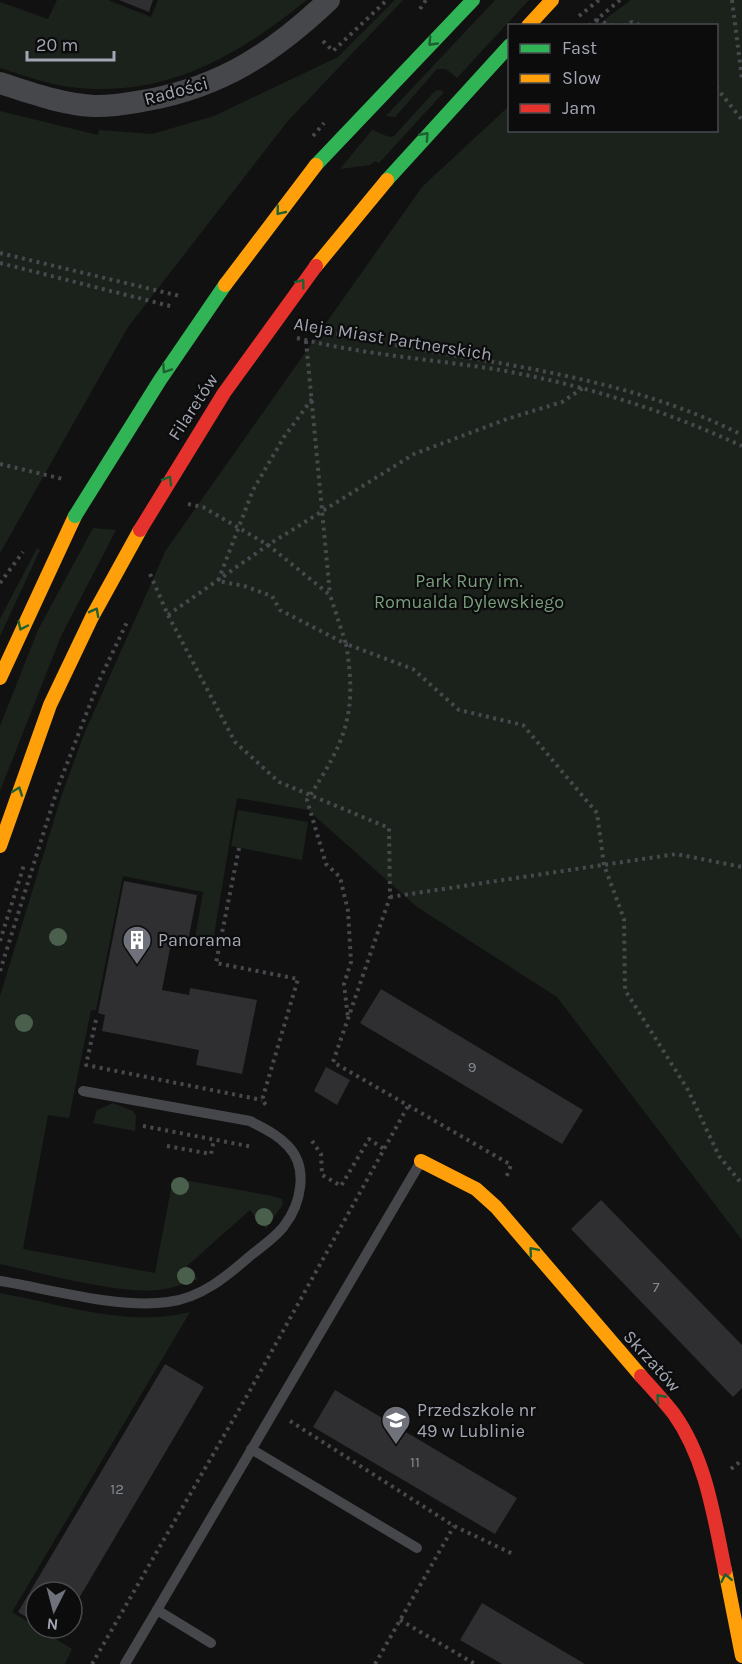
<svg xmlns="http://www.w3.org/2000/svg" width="742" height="1664" viewBox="0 0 742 1664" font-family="Karla,sans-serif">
  <rect width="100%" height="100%" fill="#111112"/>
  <!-- green -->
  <g fill="#1b221c">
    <path d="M57,0H108L151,17L158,0H307C237,56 165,99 70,87C47,84 22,75 0,68V2L48,19Z"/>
    <polygon points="395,0 403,0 287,122 128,327 0,553 0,111 98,135 99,130 152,134 214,116 338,57"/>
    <polygon points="495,0 529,0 457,78 446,69 437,69 395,117 386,116"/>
    <path d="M631,0H742V1240L557,997L417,907L308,810L237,798L212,947L194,944L203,892L123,876L96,1010H91L69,1118L48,1115L23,1249L155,1273L173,1178L272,1196L282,1199L283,1204L266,1229L250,1210L187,1266L198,1279C185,1283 171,1289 157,1290C116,1294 43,1273 0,1264V996L62,794L84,734L166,550L422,187L509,106L510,130H716V26L597,25Z"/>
    <polygon points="440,90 444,92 379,163 375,161 370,165 340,169 372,130 389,137 394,136 435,91"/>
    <polygon points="93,528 116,530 61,636 0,791 0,726 38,630"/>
    <polygon points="37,548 40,550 0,636 0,619"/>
    <polygon points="238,810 308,822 302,860 231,846"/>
    <polygon points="113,1103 133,1111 136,1116 135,1131 93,1123 97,1110"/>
    <path d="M0,1293C60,1304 130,1328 190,1312L12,1612L72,1649L65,1664H0Z"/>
  </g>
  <!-- building -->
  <g fill="#2f2f31">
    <polygon points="119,0 153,0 149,12"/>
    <polygon points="124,881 197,895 188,941 172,938 162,990 189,995 190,988 257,1000 242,1074 196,1065 199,1050 102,1031 105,1015 98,1013"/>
    <polygon points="381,989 583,1110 562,1144 360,1023"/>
    <polygon points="326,1067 350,1080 337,1105 314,1091"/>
    <polygon points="601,1200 742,1345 742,1388 733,1397 571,1229"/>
    <polygon points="165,1364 204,1387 72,1610 72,1592 36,1592 36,1623 18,1612"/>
    <polygon points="335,1390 517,1498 495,1534 313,1427"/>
    <polygon points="482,1603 585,1664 502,1664 460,1640"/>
  </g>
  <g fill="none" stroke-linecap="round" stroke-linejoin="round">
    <!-- path -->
    <g stroke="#47494c" stroke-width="4" stroke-dasharray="3 4.5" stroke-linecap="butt">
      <polyline points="732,0 742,79"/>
      <polyline points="420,9 426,0"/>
      <polyline points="579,16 599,0"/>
      <polyline points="596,20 613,26"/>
      <polyline points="589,26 620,0"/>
      <polyline points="623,26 632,22 642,26"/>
      <polyline points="323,41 333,51 387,0"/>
      <polyline points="716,87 742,120"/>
      <polyline points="0,253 180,296"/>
      <polyline points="0,263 174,307"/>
      <path d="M307,327C453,362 606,366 742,435"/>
      <path d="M297,338C364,355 432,359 500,370C584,385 664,410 742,446"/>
      <polyline points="306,341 330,595"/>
      <path d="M312,399L284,437L253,490L218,581L244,586L272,596L280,610L346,644C358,714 345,742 307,800L326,864L340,877L348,911L351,962L344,984L348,1018"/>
      <polyline points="0,464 63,479"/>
      <polyline points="188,504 203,507 268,545 330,595 346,644 413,669 459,710 523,725 597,813 604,865 624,919 625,990 688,1090 719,1156 742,1184"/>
      <polyline points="150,574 168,615 235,742 279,782 389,828 390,897 333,1062 511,1165 506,1178"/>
      <polyline points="0,583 23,552"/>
      <polyline points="168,615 268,545 414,454 507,419 562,402 583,388"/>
      <polyline points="239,848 216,963 298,979 262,1100 266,1105"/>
      <polyline points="390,897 676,854 742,867"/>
      <polyline points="0,941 24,865"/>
      <polyline points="0,971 58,787 99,681 128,620"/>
      <polyline points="96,1020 86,1065 262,1100"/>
      <polyline points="143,1126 253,1147"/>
      <polyline points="312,1141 321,1154 322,1175 341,1186 369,1139 384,1149"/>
      <polyline points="167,1146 211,1154 214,1139"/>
      <polyline points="290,1421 454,1526 513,1554"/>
      <polyline points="731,1469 742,1460"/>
      <polyline points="400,1620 475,1664"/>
      <polyline points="92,1664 248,1394 408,1106"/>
      <polyline points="375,1664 454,1526"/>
    </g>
    <!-- lane -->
    <g stroke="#46474a" stroke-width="10">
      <path d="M0,1281C50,1289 119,1309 168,1302C201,1298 226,1277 250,1256C261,1247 276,1237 284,1226C301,1204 309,1168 288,1146C277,1134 263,1128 250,1121L83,1091"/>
      <polyline points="251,1449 417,1548"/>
      <polyline points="157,1610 420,1163"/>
      <polyline points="125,1664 157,1610 211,1643"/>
    </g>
    <!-- street -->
    <path stroke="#46474a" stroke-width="22" d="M0,83C31,93 61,104 93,106C111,107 130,103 148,100C223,86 274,52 329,0"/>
    <!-- fast -->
    <g stroke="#30b455" stroke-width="14">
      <polyline points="316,165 473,0"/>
      <polyline points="387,180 510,45"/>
    </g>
    <!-- slow -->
    <g stroke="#ff9f0a" stroke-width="14">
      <polyline points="528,26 552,0"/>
      <polyline points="0,678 75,516"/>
      <polyline points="0,846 50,705 92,617 140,530"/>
      <polyline points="421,1161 476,1189 496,1207 641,1376"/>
      <polyline points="725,1570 742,1656"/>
    </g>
    <!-- jam -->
    <path stroke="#e5322d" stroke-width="14" d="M641,1376C652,1388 664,1401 674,1414C706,1459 714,1517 725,1570"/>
    <!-- path-bridge -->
    <polyline stroke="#47494c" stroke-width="4" stroke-dasharray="3 4.5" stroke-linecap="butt" points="313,136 324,123"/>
    <!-- fast-bridge -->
    <polyline stroke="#30b455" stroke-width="14" points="75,516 160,380 225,285"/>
    <!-- slow-bridge -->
    <g stroke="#ff9f0a" stroke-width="14">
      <polyline points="316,266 387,180"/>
      <polyline points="225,285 316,165"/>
    </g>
    <!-- jam-bridge -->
    <polyline stroke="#e5322d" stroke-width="14" points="140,530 224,393 316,266"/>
  </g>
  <!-- trees -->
  <g fill="#4a5f4c">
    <circle cx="58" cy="937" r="9"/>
    <circle cx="24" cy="1023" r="9"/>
    <circle cx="180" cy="1186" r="9"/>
    <circle cx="264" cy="1217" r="9"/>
    <circle cx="186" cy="1276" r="9"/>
  </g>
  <!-- one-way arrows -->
  <defs><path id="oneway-chevron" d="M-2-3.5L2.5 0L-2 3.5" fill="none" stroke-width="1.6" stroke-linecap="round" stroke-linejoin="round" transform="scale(1.5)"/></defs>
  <g stroke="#1e6031">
    <use href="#oneway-chevron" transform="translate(432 42) rotate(134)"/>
    <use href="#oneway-chevron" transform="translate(425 136) rotate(-48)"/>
    <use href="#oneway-chevron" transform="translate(280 211) rotate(129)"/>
    <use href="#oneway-chevron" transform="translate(301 283) rotate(-52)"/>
    <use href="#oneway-chevron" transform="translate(166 369) rotate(124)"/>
    <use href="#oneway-chevron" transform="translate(168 480) rotate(-60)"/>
    <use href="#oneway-chevron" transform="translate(95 612) rotate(-62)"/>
    <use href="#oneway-chevron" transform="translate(22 626) rotate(115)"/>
    <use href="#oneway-chevron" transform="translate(18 791) rotate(-70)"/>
    <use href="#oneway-chevron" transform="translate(533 1251) rotate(-130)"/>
    <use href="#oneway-chevron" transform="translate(660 1398) rotate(-132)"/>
    <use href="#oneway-chevron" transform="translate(726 1578) rotate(-101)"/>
  </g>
  <!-- icons -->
  <defs>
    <g id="building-pin" transform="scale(1.5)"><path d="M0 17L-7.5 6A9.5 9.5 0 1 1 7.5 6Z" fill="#6f727b" stroke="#0c0c0d"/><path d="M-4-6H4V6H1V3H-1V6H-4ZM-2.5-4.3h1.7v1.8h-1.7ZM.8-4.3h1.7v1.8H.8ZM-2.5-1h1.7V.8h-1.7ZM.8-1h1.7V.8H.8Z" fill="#fff"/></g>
    <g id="school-pin" transform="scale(1.5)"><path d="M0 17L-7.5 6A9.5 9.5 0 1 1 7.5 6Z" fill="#6f727b" stroke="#0c0c0d"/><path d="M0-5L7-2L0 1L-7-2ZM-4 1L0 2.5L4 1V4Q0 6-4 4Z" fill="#fff"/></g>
  </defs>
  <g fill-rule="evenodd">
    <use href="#building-pin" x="137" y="940"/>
    <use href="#school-pin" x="396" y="1420"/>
  </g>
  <g text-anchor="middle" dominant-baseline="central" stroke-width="4.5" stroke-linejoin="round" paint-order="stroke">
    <!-- number labels -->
    <g font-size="15" fill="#858992">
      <text x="472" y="1067">9</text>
      <text x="656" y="1287">7</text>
      <text x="415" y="1462">11</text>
      <text x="117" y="1489">12</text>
    </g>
    <!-- street labels -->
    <g font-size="18" fill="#a2a7b3" stroke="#0c0c0d">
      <text transform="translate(176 91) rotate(-15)">Radości</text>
      <text transform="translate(393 339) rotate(9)">Aleja Miast Partnerskich</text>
      <text transform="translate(193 407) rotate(-57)">Filaretów</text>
      <text transform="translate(652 1361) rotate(48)">Skrzatów</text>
    </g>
    <!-- park labels -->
    <g font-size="18" fill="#799e7c" stroke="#0c0c0d">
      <text x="469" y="581">Park Rury im.<tspan x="469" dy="21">Romualda Dylewskiego</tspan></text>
    </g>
    <!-- poi labels -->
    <g font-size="18" fill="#a2a7b3" stroke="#0c0c0d" text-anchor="start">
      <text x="158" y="940">Panorama</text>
      <text x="417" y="1410">Przedszkole nr<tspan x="417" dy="21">49 w Lublinie</tspan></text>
    </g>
  </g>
  <!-- legend -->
  <rect x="508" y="24" width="210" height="108" fill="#0c0c0d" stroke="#484a4f" stroke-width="1.5"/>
  <rect x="520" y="44" width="30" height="9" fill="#30b455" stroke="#484a4f" stroke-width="1.5"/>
  <text x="562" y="54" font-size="18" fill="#a2a7b3">Fast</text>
  <rect x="520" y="74" width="30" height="9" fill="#ff9f0a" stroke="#484a4f" stroke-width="1.5"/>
  <text x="562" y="84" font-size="18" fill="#a2a7b3">Slow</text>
  <rect x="520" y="104" width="30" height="9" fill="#e5322d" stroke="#484a4f" stroke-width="1.5"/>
  <text x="562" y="114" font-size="18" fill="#a2a7b3">Jam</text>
  <!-- north arrow -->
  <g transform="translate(54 1610) rotate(186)"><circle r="28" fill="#0c0c0d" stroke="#484a4f" stroke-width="1.5"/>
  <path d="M0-4.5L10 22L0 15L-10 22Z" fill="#6f727b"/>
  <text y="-9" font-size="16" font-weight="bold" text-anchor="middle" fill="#a2a7b3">N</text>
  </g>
  <!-- scale -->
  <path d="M27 51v9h87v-9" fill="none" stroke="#a2a7b3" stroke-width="3"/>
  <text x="36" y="51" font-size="18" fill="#a2a7b3" stroke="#0c0c0d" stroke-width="4.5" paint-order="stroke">20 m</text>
</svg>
